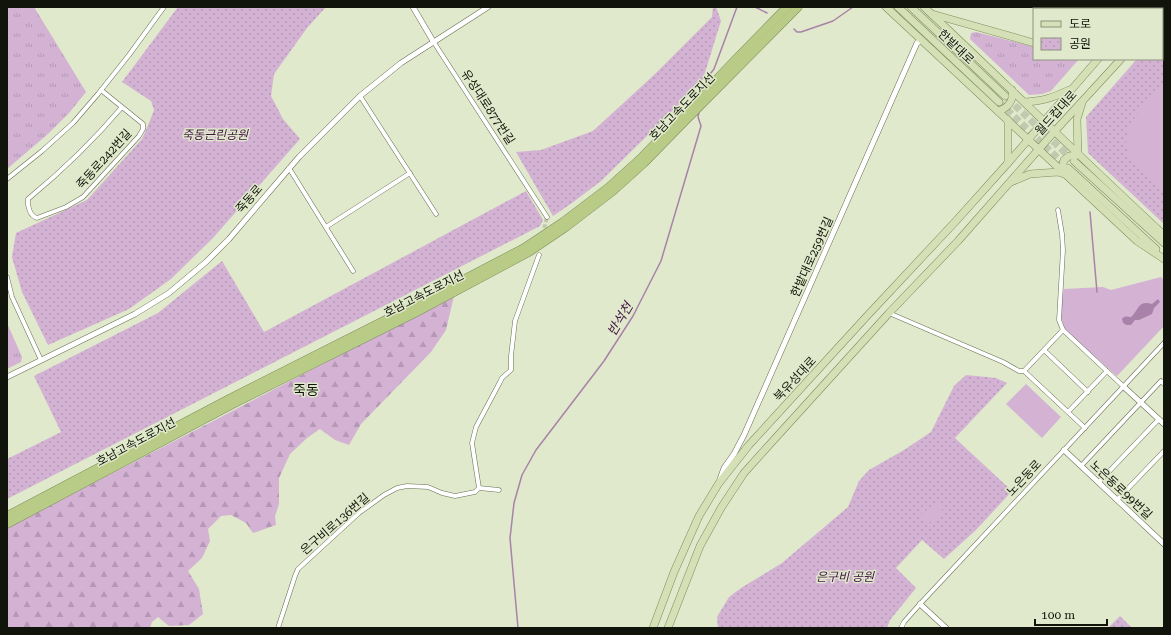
<svg xmlns="http://www.w3.org/2000/svg" width="1171" height="635" viewBox="0 0 1171 635" font-family="'Roboto Serif','Noto Sans KR',serif">
  <defs>
    <pattern id="grass-tufts" width="24" height="20" patternUnits="userSpaceOnUse"><rect width="24" height="20" fill="#d3b2d4"/><path d="M3 7l-1-3M5 7V3M7 7l1-3M15 17l-1-3M17 17v-4M19 17l1-3" fill="none" stroke="#b498b5"/></pattern>
    <pattern id="forest-firs" width="22" height="20" patternUnits="userSpaceOnUse"><rect width="22" height="20" fill="#d3b2d4"/><path d="M5 1l3.5 6h-7zM16 11l3.5 6h-7z" fill="#b498b5"/></pattern>
    <pattern id="park-dots" width="8" height="8" patternUnits="userSpaceOnUse"><rect width="8" height="8" fill="#d3b2d4"/><path d="M2 2h.1M6 6h.1" fill="none" stroke="#b498b5" stroke-width="1.8" stroke-linecap="round"/></pattern>
  </defs>
  <rect width="100%" height="100%" fill="#e0e9cb"/>
  <!-- grass -->
  <g fill="url(#grass-tufts)">
    <polygon points="7,7 34,7 86,92 69,113 48,134 7,169"/>
    <polygon points="976,32 1034,47 1034,59 1079,59 1051,91 1042,94 1029,95 970,39 971,33"/>
    <polygon points="7,323 22,357 21,362 7,369"/>
  </g>
  <!-- forest -->
  <polygon fill="url(#forest-firs)" points="454,296 446,330 431,352 361,424 349,445 335,440 320,429 307,438 290,454 279,478 279,504 275,516 276,525 253,533 246,523 231,515 221,516 208,529 210,541 202,558 188,571 199,589 203,614 189,625 169,626 158,617 152,622 150,628 7,628 7,528"/>
  <!-- park -->
  <g fill="url(#park-dots)">
    <polygon points="178,7 326,7 307,28 274,74 271,96 283,119 300,139 213,238 171,279 129,309 48,345 22,292 12,257 16,233 87,200 142,139 149,123 154,110 151,101 122,82"/>
    <polygon points="713,7 716,7 721,21 702,82 601,181 572,203 553,216 516,152 541,150 593,131 655,74 712,17"/>
    <polygon points="1164,29 1164,224 1088,153 1086,117 1137,59 1162,59 1162,31"/>
    <polygon points="526,191 543,220 540,226 7,499 7,459 61,432 34,376 158,313 222,261 264,332"/>
    <polygon points="966,375 996,378 1007,383 955,438 1012,491 976,530 944,559 922,540 896,568 916,588 890,620 887,628 718,628 717,617 729,597 741,588 782,563 848,507 859,481 869,470 904,450 931,432 954,386"/>
    <polygon points="1120,616 1132,628 1108,628"/>
  </g>
  <!-- garden -->
  <g fill="#d3b2d4">
    <path d="M1164,85V191C1154,181 1141,172 1133,161C1111,132 1146,105 1164,85Z"/>
    <polygon points="1161,277 1164,280 1164,326 1117,376 1066,331 1061,317 1061,304 1064,289 1103,287 1111,290"/>
    <polygon points="1026,384 1061,417 1042,438 1006,404"/>
    <polygon points="937,502 944,513 927,524 919,516"/>
  </g>
  <!-- water -->
  <path fill="#a882a9" d="M1158,299L1160,302L1154,308L1152,314L1139,320H1135L1131,325C1126,325 1123,325 1122,319C1125,315 1127,317 1131,317C1139,310 1138,300 1152,304Z"/>
  <g fill="none" stroke-linecap="round" stroke-linejoin="round">
    <!-- stream -->
    <g stroke="#a882a9" stroke-width="1.5">
      <polyline points="755,7 767,13"/>
      <polyline points="794,29 797,32 801,32 833,21 853,7"/>
      <polyline points="706,85 707,78 714,69 737,7"/>
      <polyline points="1090,212 1097,292"/>
      <polyline points="518,628 510,538 514,503 522,475 536,450 604,361 633,316 661,261 701,126 698,117 699,112"/>
    </g>
    <!-- minor-tunnel -->
    <polyline stroke="#c1c9ae" stroke-width="4" stroke-dasharray="4 2" stroke-linecap="butt" points="543,234 547,217"/>
    <!-- primary-tunnel -->
    <g stroke="#c1c9ae" stroke-width="7" stroke-dasharray="7 3.5" stroke-linecap="butt">
      <polyline points="1007,98 1073,160"/>
      <polyline points="999,102 1067,167"/>
    </g>
    <!-- minor casing -->
    <g stroke="#676e54" stroke-width="5">
      <g id="minor">
        <polyline points="433,41 547,217"/>
        <path d="M101,90L122,107C94,140 62,171 28,199C27,206 30,216 37,218L66,207L83,197L139,136L143,129V124L122,107"/>
        <polyline points="360,96 436,214"/>
        <polyline points="289,168 353,271"/>
        <polyline points="7,179 42,151 73,123 98,94 129,55 164,7"/>
        <polyline points="1058,210 1062,234 1063,250 1059,320 1063,330 1124,387"/>
        <polyline points="326,227 410,173"/>
        <polyline points="7,277 12,297 41,360"/>
        <polyline points="889,313 1003,362 1019,371 1024,371"/>
        <polyline points="1063,330 1024,371 1085,428"/>
        <polyline points="1044,350 1088,392"/>
        <polyline points="1068,412 1107,371"/>
        <polyline points="1081,466 1161,381 1164,384"/>
        <polyline points="1099,482 1159,419"/>
        <polyline points="479,488 499,490"/>
        <polyline points="1117,500 1164,451"/>
        <polyline points="278,628 295,576 298,569 359,513 384,495 397,488 407,486 428,487 442,493 455,496 475,492 479,488 472,443 476,427 500,382 502,378 511,370 511,356 515,321 539,255"/>
        <polyline points="901,628 904,622 920,604 1164,343"/>
      </g>
    </g>
    <!-- tertiary casing -->
    <g stroke="#676e54" stroke-width="6">
      <g id="tertiary">
        <polyline points="413,7 433,41"/>
        <polyline points="7,377 135,314 169,293 206,262 229,239 299,157 360,96 401,63 488,7"/>
        <polyline points="1124,387 1164,424"/>
        <polyline points="1064,450 1164,544"/>
        <polyline points="720,479 724,468 734,454 744,435 917,43 922,40"/>
        <polyline points="920,604 946,628"/>
      </g>
    </g>
    <!-- primary casing -->
    <g stroke="#7e8c5b" stroke-width="8">
      <g id="primary">
        <polyline points="886,7 1137,241 1164,259"/>
        <polyline points="898,7 999,102"/>
        <polyline points="911,7 1005,96"/>
        <path d="M924,7C1005,83 1083,160 1164,235"/>
        <polyline points="1143,9 1145,7"/>
        <polyline points="932,14 1034,43"/>
        <polyline points="1162,14 1164,11"/>
        <path d="M1025,102C1043,101 1052,98 1069,90"/>
        <path d="M998,111C1008,108 1014,101 1012,90"/>
        <polyline points="1008,120 1008,163"/>
        <polyline points="1074,161 1164,243"/>
        <polyline points="1068,168 1156,249"/>
        <polyline points="1064,172 1062,168 1064,160 1069,156 1078,155 1077,119 1082,103"/>
        <polyline points="1011,182 1030,174 1058,172 1064,174"/>
        <polyline points="653,628 674,572 699,516 719,483 749,445 867,316 955,222 1008,163 1098,59"/>
        <polyline points="668,628 700,546 721,508 744,473 771,443 889,313 958,241 1054,132 1121,59"/>
      </g>
    </g>
    <!-- motorway casing -->
    <g stroke="#7e8c5b" stroke-width="9">
      <g id="motorway">
        <polyline points="1139,9 1139,7"/>
        <polyline points="7,516 227,400 411,307 524,248 563,222 609,187 640,159 736,59 787,7"/>
        <polyline points="7,524 231,405 415,313 529,252 566,227 613,191 644,163 685,121 798,7"/>
      </g>
    </g>
    <!-- minor -->
    <use href="#minor" stroke="#fff" stroke-width="4"/>
    <!-- tertiary -->
    <use href="#tertiary" stroke="#fff" stroke-width="5"/>
    <!-- primary -->
    <use href="#primary" stroke="#d5e0b7" stroke-width="7"/>
    <!-- motorway -->
    <use href="#motorway" stroke="#b9cc87" stroke-width="8"/>
  </g>
  <g text-anchor="middle" dominant-baseline="central" stroke-width="3" stroke-linejoin="round" paint-order="stroke">
    <!-- street labels -->
    <g font-size="12" fill="#11140a" stroke="#e0e9cb">
      <text transform="translate(956 47) rotate(43)">한밭대로</text>
      <text transform="translate(488 107) rotate(57)">유성대로877번길</text>
      <text transform="translate(682 107) rotate(-46)">호남고속도로지선</text>
      <text transform="translate(1056 113) rotate(-48)">월드컵대로</text>
      <text transform="translate(104 159) rotate(-48)">죽동로242번길</text>
      <text transform="translate(249 199) rotate(-49)">죽동로</text>
      <text transform="translate(812 257) rotate(-66)">한밭대로259번길</text>
      <text transform="translate(424 294) rotate(-27)">호남고속도로지선</text>
      <text transform="translate(795 379) rotate(-47)">북유성대로</text>
      <text transform="translate(136 442) rotate(-28)">호남고속도로지선</text>
      <text transform="translate(1024 478) rotate(-47)">노은동로</text>
      <text transform="translate(1121 490) rotate(43)">노은동로99번길</text>
      <text transform="translate(335 524) rotate(-41)">은구비로136번길</text>
    </g>
    <!-- park labels -->
    <g font-size="12" font-style="italic" fill="#441347" stroke="#e0e9cb">
      <text x="215" y="135">죽동근린공원</text>
      <text x="845" y="577">은구비 공원</text>
    </g>
    <!-- water labels -->
    <g font-size="13" font-style="italic" fill="#431346" stroke="#e0e9cb">
      <text transform="translate(620 319) rotate(-59)">반석천</text>
    </g>
    <!-- quarter labels -->
    <g font-size="14" fill="#11140a" stroke="#e0e9cb">
      <text x="306" y="390">죽동</text>
    </g>
  </g>
  <!-- border -->
  <rect width="1171" height="635" fill="none" stroke="#11140a" stroke-width="16"/>
  <!-- legend -->
  <rect x="1033" y="8" width="130" height="52" fill="#e0e9cb" stroke="#8d947e"/>
  <rect x="1041" y="21" width="20" height="6" fill="#d5e0b7" stroke="#8d947e"/>
  <text x="1069" y="28" font-size="12" fill="#11140a">도로</text>
  <rect x="1041" y="38" width="20" height="12" fill="url(#park-dots)" stroke="#8d947e"/>
  <text x="1069" y="48" font-size="12" fill="#11140a">공원</text>
  <!-- scale -->
  <path d="M1035 619v6h72v-6" fill="none" stroke="#11140a" stroke-width="2"/>
  <text x="1041" y="619" font-size="12" fill="#11140a" stroke="#e0e9cb" stroke-width="3" paint-order="stroke">100 m</text>
</svg>
